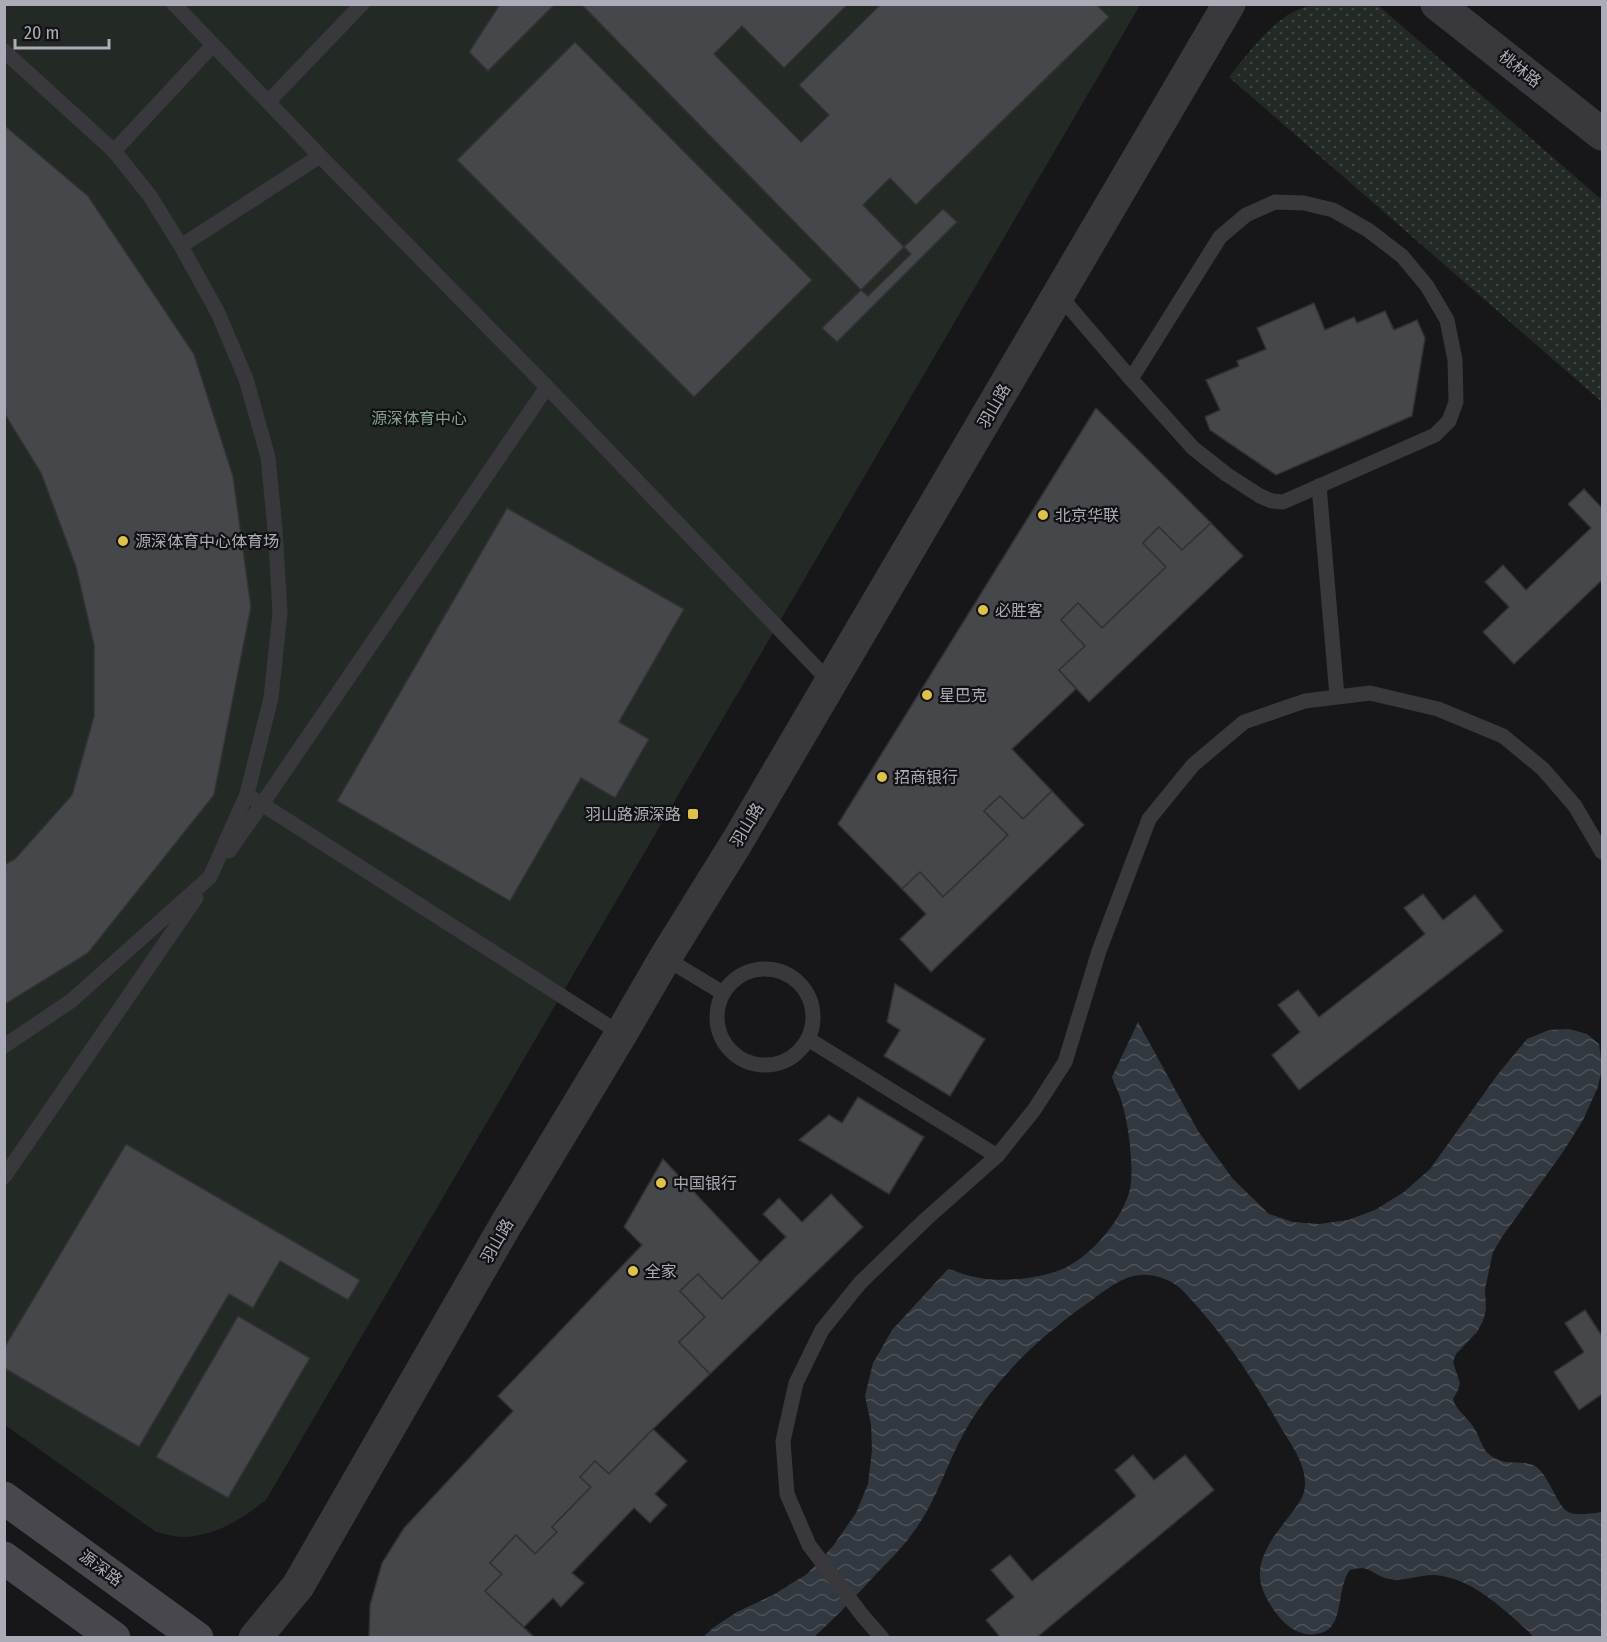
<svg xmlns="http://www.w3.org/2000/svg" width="1607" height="1642" viewBox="0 0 1607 1642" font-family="'Fira Sans Condensed','Noto Sans SC',sans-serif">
  <defs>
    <pattern id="grass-dots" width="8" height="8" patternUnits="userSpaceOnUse" patternTransform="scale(1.5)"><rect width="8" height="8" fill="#232a25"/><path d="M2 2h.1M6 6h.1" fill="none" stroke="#404642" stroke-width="1.8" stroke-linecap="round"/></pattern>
    <pattern id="water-waves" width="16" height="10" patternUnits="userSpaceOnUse" patternTransform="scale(1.5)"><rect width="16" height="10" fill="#323840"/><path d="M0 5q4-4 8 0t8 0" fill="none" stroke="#4d5259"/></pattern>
  </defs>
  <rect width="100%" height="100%" fill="#171719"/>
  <!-- grass -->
  <path fill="url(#grass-dots)" d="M1312,5L1373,4L1380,7L1602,200V402L1229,77C1251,50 1276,13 1312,5Z"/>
  <!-- park -->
  <path fill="#232a25" d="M5,5H1140L266,1500C240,1520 218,1535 184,1537C175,1537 165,1534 156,1532L5,1425Z"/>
  <!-- water -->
  <path fill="url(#water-waves)" d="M1138,1022L1198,1131L1233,1179L1269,1214L1293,1222L1319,1224L1348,1220L1375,1210L1404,1192L1430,1169L1498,1074L1527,1039L1549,1030L1569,1029L1587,1034L1599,1044L1602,1067L1598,1087L1583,1120L1563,1152L1502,1237L1493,1252L1485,1289L1486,1309L1483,1321L1477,1332L1456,1354L1453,1362L1460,1383L1458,1390L1453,1399C1456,1410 1466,1416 1472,1425C1482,1438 1480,1453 1499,1460C1511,1465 1524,1460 1535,1466C1540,1469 1544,1475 1547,1480C1566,1513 1561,1518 1602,1512V1637H1533L1529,1632C1502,1608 1472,1578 1435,1575C1422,1574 1401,1582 1389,1579C1372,1576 1372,1564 1350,1570C1336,1587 1345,1627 1321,1633C1309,1636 1301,1634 1291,1628C1279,1619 1272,1609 1265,1595C1249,1562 1274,1537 1293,1511C1300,1502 1305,1495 1305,1483C1305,1462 1290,1443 1280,1426C1253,1379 1223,1333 1185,1293C1178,1285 1169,1280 1159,1277C1131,1269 1113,1285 1092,1300C1041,1335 996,1377 965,1431C946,1465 936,1503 912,1534C902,1548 889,1561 877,1573C857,1595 836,1617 814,1637L702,1638L714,1627L737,1612L773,1595L807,1574L833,1546L856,1513L868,1484L872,1450L871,1424L865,1396L873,1363L892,1330L948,1269C957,1271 966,1276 975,1277C1000,1283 1036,1279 1060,1270C1089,1259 1120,1222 1129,1193C1135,1173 1129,1127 1123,1107C1121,1096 1115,1086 1112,1077Z"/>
  <!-- building -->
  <g fill="#46474b" stroke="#323134" stroke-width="1.5">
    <polygon points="500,4 555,4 488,71 469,52"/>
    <polygon points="581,4 848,4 784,68 742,26 714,54 801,142 829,115 799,85 881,4 1096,4 1109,17 916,205 890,178 863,205 904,247 861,290"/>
    <polygon points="575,42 812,280 694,397 457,160"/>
    <polygon points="4,125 88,196 194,354 233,476 251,607 214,795 88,953 4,1005 4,865 15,859 72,795 94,716 94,645 76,567 41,473 4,413"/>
    <polygon points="943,209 957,222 837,342 822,328 861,290 868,296 911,254 904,247"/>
    <polygon points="1314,303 1325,330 1354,317 1357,323 1385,311 1394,330 1417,320 1425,338 1412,416 1276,475 1210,430 1205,417 1220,410 1206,380 1239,366 1237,361 1266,349 1257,328"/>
    <polygon points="1096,408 1211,523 1182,550 1159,527 1143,543 1166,567 1102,628 1078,603 1061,620 1085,646 1059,670 1076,689 1012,749 1052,791 1023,819 1000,796 984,811 1008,835 943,897 920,872 902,889 838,824"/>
    <polygon points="1584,489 1602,508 1602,580 1514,664 1483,632 1509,607 1485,582 1503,565 1526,590 1591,528 1568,504"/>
    <polygon points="507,508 684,609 619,722 649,739 615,798 581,778 510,901 337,801"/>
    <polygon points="1211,523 1243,556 1089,702 1059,670 1085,646 1061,620 1078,603 1102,628 1166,567 1143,543 1159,527 1182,550"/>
    <polygon points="1052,791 1084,825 931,972 900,939 926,914 902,889 920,872 943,897 1008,835 984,811 1000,796 1023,819"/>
    <polygon points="1423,894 1443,920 1475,895 1503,931 1299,1090 1272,1055 1300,1032 1278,1005 1298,990 1319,1017 1425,934 1404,908"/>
    <polygon points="895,984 985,1039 950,1096 884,1056 900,1030 887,1022"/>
    <polygon points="858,1097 924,1137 889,1194 799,1140 829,1115 842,1123"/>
    <polygon points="126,1144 360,1280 348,1300 280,1261 253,1308 229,1294 139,1447 4,1368 4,1348"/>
    <polygon points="663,1159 760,1262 722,1299 698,1274 680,1291 705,1317 679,1342 710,1374 653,1429 609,1474 595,1461 580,1477 591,1487 552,1527 557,1532 535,1554 516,1535 490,1563 502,1574 485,1591 535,1638 369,1638 370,1605 382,1563 404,1528 513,1411 498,1396 642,1245 624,1227"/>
    <polygon points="831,1194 863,1227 710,1374 679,1342 705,1317 680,1291 698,1274 722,1299 786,1237 763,1214 779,1198 802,1222"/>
    <polygon points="1585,1310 1602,1336 1602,1394 1579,1410 1554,1372 1584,1352 1565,1323"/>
    <polygon points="238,1316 310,1358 228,1498 156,1457"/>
    <polygon points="653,1429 687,1461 655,1494 667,1505 650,1523 634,1508 572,1573 584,1583 561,1607 553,1598 524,1627 485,1591 502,1574 490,1563 516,1535 535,1554 557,1532 552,1527 591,1487 580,1477 595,1461 609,1474"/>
    <polygon points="1133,1455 1154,1480 1185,1455 1214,1490 1036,1638 1001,1638 986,1620 1014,1597 991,1570 1010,1555 1032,1581 1136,1496 1115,1470"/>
  </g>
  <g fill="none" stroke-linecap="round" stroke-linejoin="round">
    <!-- service -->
    <g stroke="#38383d" stroke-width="15">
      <polyline points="174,4 320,156 547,387 831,683"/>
      <polyline points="4,51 114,151 150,196 181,246 218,313 246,379 268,457 275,529 280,612 271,698 247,794 210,877 71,1001 4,1046"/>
      <polyline points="268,102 362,4"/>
      <polyline points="114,151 213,45"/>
      <polyline points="181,246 320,156"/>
      <polyline points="1059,295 1131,379 1193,448 1226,474 1260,496 1272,501 1283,502 1435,435 1449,421 1456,402 1455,360 1447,320 1427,286 1402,256 1368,230 1333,210 1304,203 1275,202 1246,215 1220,237 1131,379"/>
      <polyline points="1319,486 1337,696"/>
      <polyline points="254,799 621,1034"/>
      <polyline points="229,851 262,804 547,387"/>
      <polyline points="665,958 723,993"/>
      <circle cx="765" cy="1017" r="48"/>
      <polyline points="808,1039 997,1156"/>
      <polyline points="4,1177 196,898"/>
      <polyline points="882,1638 862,1615 809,1545 787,1494 783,1441 796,1383 822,1330 860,1283 926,1219 997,1156 1034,1110 1065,1062 1099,951 1149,819 1193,765 1244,722 1305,701 1370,693 1438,709 1503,736 1543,769 1575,806 1602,852"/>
    </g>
    <!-- tertiary -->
    <g stroke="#38383d" stroke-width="33">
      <polyline points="1437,4 1602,134"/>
      <polyline points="255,1638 298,1586 505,1226 621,1034 665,958 737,842 1229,4"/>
    </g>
    <!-- secondary -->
    <g stroke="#47474d" stroke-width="33">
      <polyline points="4,1498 197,1638"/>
      <polyline points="4,1558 114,1638"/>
    </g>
  </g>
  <!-- markers -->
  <g fill="#dec24a" stroke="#121214" stroke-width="2">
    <circle cx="1043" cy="515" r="6"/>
    <circle cx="123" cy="541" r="6"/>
    <circle cx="983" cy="610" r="6"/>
    <circle cx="927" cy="695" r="6"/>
    <circle cx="882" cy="777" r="6"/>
    <rect x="687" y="808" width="12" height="12" rx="3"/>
    <circle cx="661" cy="1183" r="6"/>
    <circle cx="633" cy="1271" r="6"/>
  </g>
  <g text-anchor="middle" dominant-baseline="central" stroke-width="4.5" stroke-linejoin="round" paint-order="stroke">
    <!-- street labels -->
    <g font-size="16" fill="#abacb7" stroke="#121214">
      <text transform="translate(1520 69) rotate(38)">桃林路</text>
      <text transform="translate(994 406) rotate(-60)">羽山路</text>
      <text transform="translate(747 825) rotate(-59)">羽山路</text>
      <text transform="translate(497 1241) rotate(-60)">羽山路</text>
      <text transform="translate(101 1568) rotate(36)">源深路</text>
    </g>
    <!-- park labels -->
    <g font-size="16" fill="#84a08a" stroke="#121214">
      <text x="419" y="418">源深体育中心</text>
    </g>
    <!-- poi labels -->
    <g font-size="16" fill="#abacb7" stroke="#121214" text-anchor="start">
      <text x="1055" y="515">北京华联</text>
      <text x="135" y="541">源深体育中心体育场</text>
      <text x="995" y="610">必胜客</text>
      <text x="939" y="695">星巴克</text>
      <text x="894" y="777">招商银行</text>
      <text x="681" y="814" text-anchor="end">羽山路源深路</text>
      <text x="673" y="1183">中国银行</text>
      <text x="645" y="1271">全家</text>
    </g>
  </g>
  <!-- border -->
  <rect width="1607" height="1642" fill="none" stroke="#abacb7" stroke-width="12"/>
  <!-- scale -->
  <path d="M15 39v9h94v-9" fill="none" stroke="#abacb7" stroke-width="3"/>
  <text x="24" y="39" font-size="18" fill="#abacb7" stroke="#121214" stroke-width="4.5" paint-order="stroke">20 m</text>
</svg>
